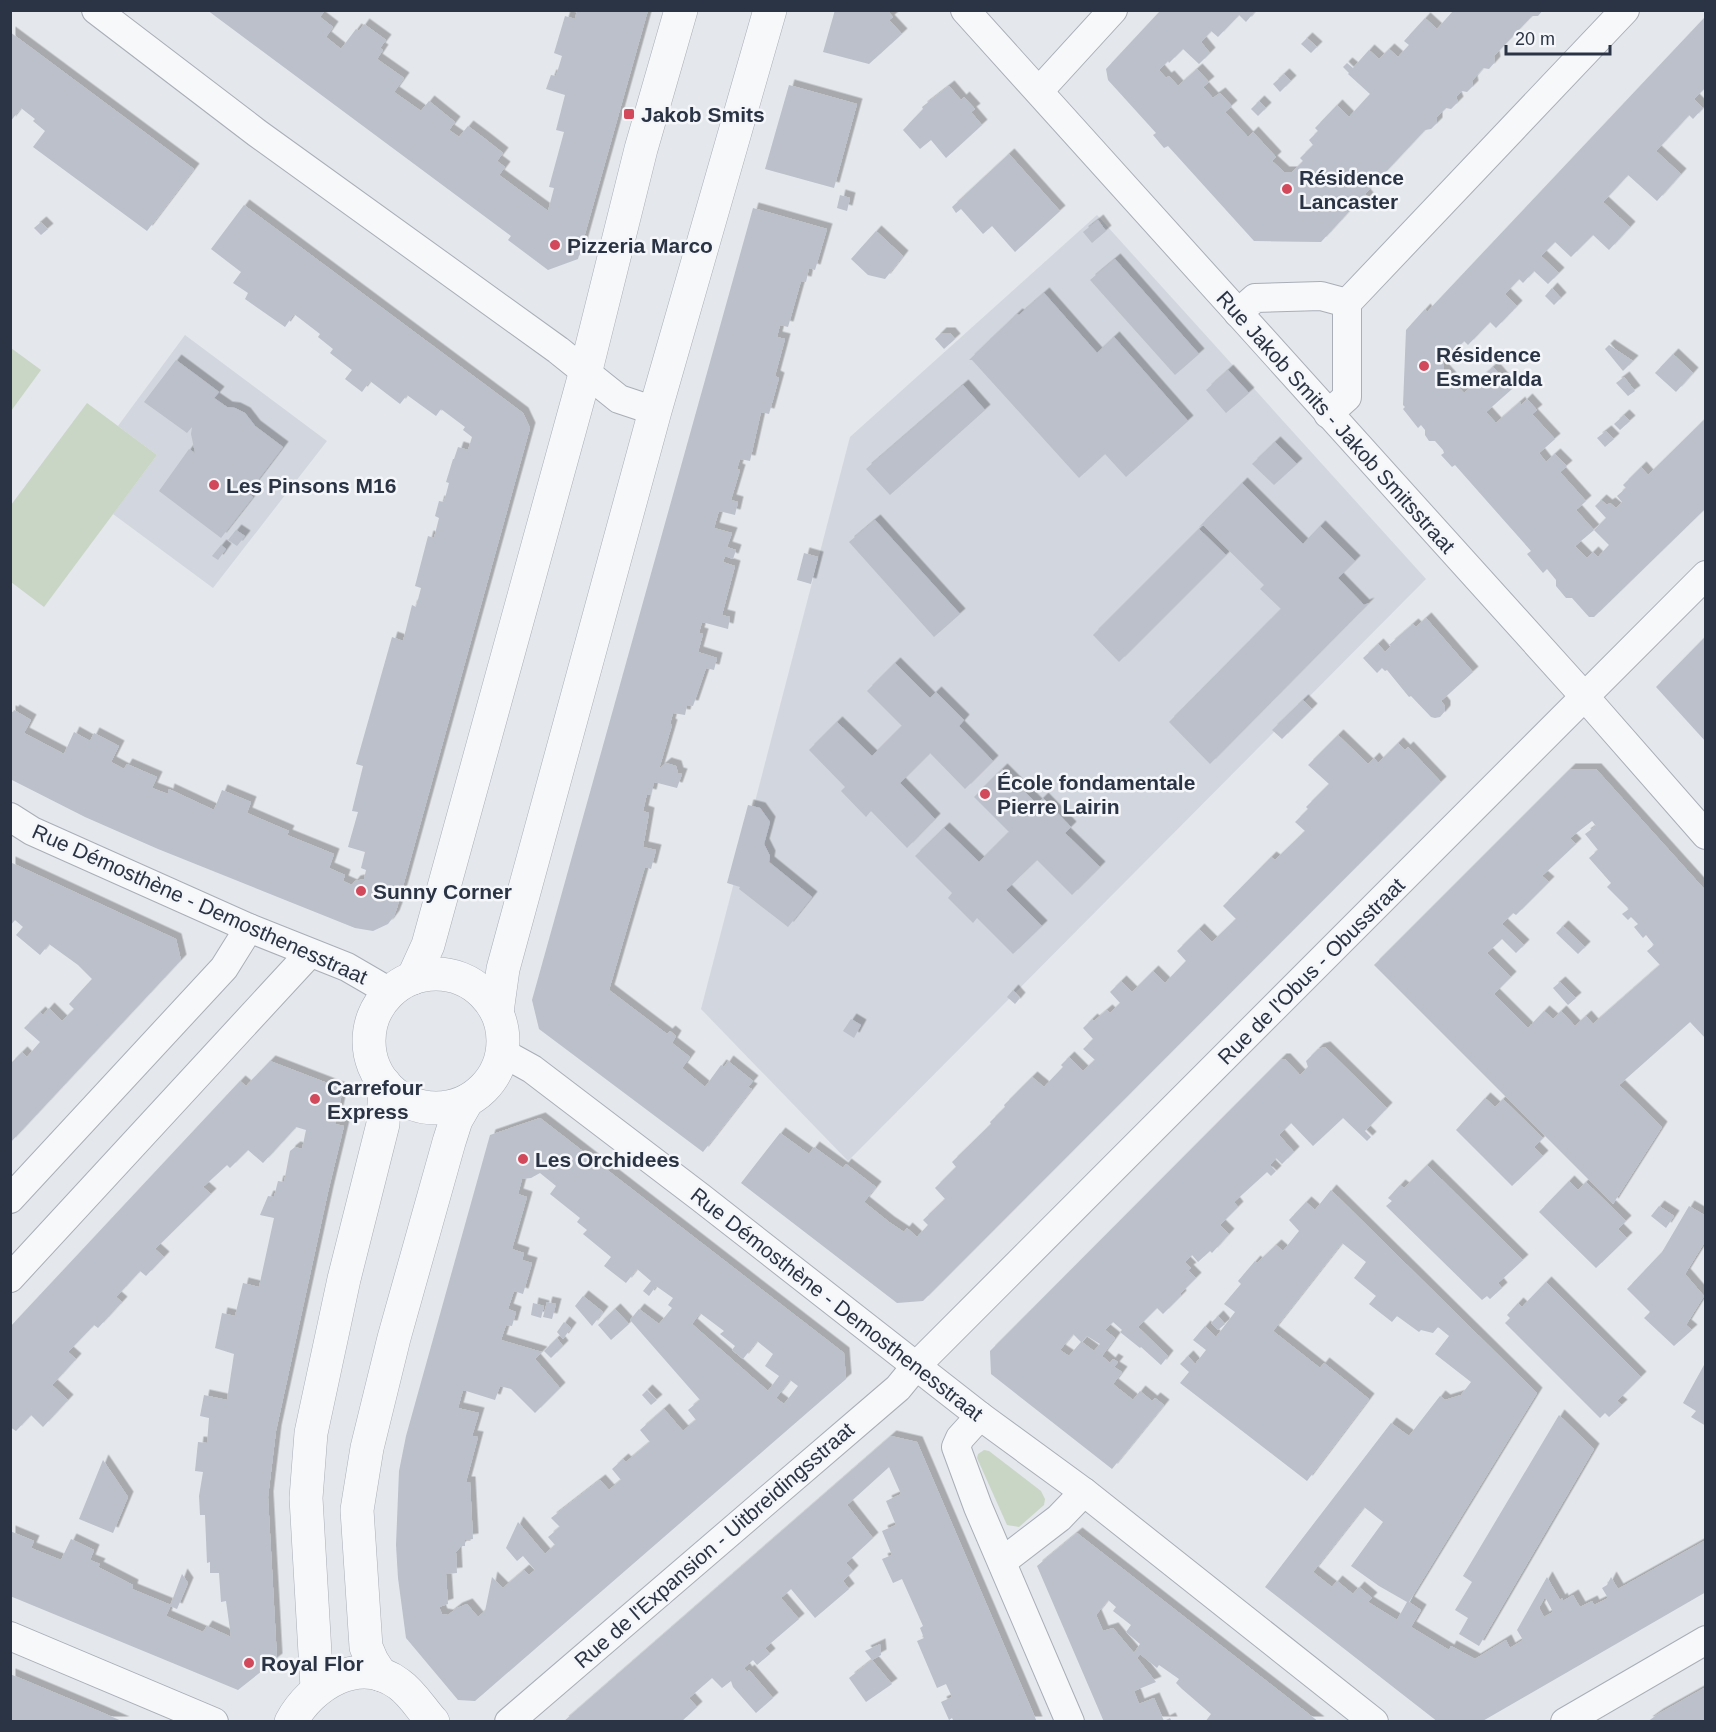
<svg xmlns="http://www.w3.org/2000/svg" width="1716" height="1732" viewBox="0 0 1716 1732" font-family="Arial,sans-serif">
  <defs>
    <filter id="shadow"><feDropShadow dx="5.5" dy="-5.5" stdDeviation="0" flood-color="#0004"/></filter>
  </defs>
  <rect width="100%" height="100%" fill="#e4e7ec"/>
  <!-- built -->
  <g fill="#d2d6de">
    <polygon points="1097,215 1426,579 848,1161 701,1009 850,437"/>
    <polygon points="185,335 327,441 213,588 113,514 157,455 118,426"/>
  </g>
  <!-- green -->
  <g fill="#c9d6c5">
    <polygon points="11,348 41,370 11,411"/>
    <polygon points="87,403 157,455 44,607 11,582 11,505"/>
    <polygon points="984,1450 989,1451 1041,1491 1045,1499 1044,1505 1019,1527 1007,1525 977,1458 978,1454"/>
  </g>
  <!-- building -->
  <g fill="#bbc0ca" fill-rule="evenodd" filter="url(#shadow)">
    <polygon points="207,10 325,10 320,17 333,27 326,37 341,49 356,29 359,31 364,24 386,40 380,48 383,50 377,59 404,78 394,92 421,111 429,101 455,122 449,130 459,137 468,126 484,138 503,153 497,161 505,167 499,175 548,211 554,188 549,187 564,132 556,130 565,95 546,89 551,75 556,76 562,56 554,53 565,16 575,19 577,10 648,10 578,259 548,270 508,240 511,236"/>
    <polygon points="835,10 887,10 893,17 889,20 902,34 869,64 823,52"/>
    <polygon points="1161,10 1256,10 1246,22 1239,15 1218,37 1211,31 1201,42 1210,53 1199,64 1183,49 1169,63 1168,61 1159,70 1166,78 1169,76 1178,86 1197,69 1209,82 1203,87 1213,98 1220,93 1232,106 1225,112 1248,137 1253,132 1276,157 1272,161 1284,172 1292,172 1303,161 1300,158 1313,145 1309,140 1318,131 1315,128 1337,105 1349,117 1370,94 1348,74 1349,73 1343,67 1347,63 1353,68 1369,50 1379,59 1389,49 1398,57 1409,45 1404,41 1425,18 1437,29 1454,10 1543,10 1538,16 1532,16 1494,56 1495,62 1489,69 1483,68 1472,81 1473,86 1467,92 1462,91 1456,97 1458,102 1451,109 1446,108 1437,117 1437,123 1431,129 1425,130 1365,194 1368,198 1358,209 1354,206 1321,242 1254,241 1168,146 1164,148 1153,135 1156,133 1108,80 1106,69"/>
    <polygon points="1706,16 1706,87 1694,99 1703,108 1693,119 1689,115 1656,151 1681,174 1657,201 1628,175 1603,202 1630,227 1609,250 1593,235 1571,257 1555,242 1541,256 1559,273 1548,284 1534,271 1523,283 1519,279 1505,294 1517,306 1496,328 1490,322 1468,345 1464,341 1444,362 1444,370 1464,393 1493,367 1512,389 1486,412 1496,423 1520,402 1521,405 1527,399 1537,410 1532,414 1555,439 1539,453 1546,462 1555,454 1567,466 1560,472 1586,501 1576,510 1594,530 1575,546 1587,558 1593,552 1598,557 1609,545 1594,530 1606,518 1595,506 1601,500 1607,505 1610,503 1616,508 1622,502 1617,496 1626,488 1623,485 1641,467 1648,475 1706,418 1706,508 1594,617 1589,617 1572,598 1566,598 1556,586 1556,580 1547,569 1543,573 1527,554 1531,551 1455,465 1452,467 1441,455 1444,453 1443,450 1435,441 1429,441 1425,435 1425,430 1421,425 1418,428 1403,409 1405,407 1403,405 1406,330 1425,309 1427,312"/>
    <polygon points="10,32 194,169 147,231 33,147 45,131 33,121 35,119 21,108 10,122"/>
    <polygon points="1307,38 1317,47 1311,53 1301,44"/>
    <polygon points="1284,74 1291,81 1280,92 1273,84"/>
    <polygon points="789,85 857,104 834,188 765,169"/>
    <polygon points="949,86 961,100 964,97 975,109 971,112 982,125 946,158 931,140 920,149 903,130 923,109 922,107"/>
    <polygon points="1259,101 1266,108 1258,116 1251,109"/>
    <polygon points="1009,154 1060,211 1015,252 992,226 983,234 961,209 956,213 952,207"/>
    <polygon points="840,195 850,198 847,211 837,208"/>
    <polygon points="244,205 523,413 530,428 397,908 394,916 388,924 373,931 355,928 158,849 85,817 10,779 10,711 13,712 14,710 31,720 24,733 64,754 74,732 90,741 94,733 119,746 111,762 124,769 127,764 157,777 152,788 168,794 169,789 214,810 222,790 251,802 247,813 289,831 287,835 334,854 329,868 345,875 343,881 352,885 355,881 364,879 366,870 361,868 365,852 348,847 358,812 352,811 363,766 356,764 392,637 403,641 412,605 416,607 421,588 415,586 428,536 434,538 439,518 435,516 439,501 444,502 449,483 446,482 453,459 454,459 458,447 468,450 472,437 463,430 465,427 441,409 436,416 407,395 400,404 370,381 362,392 345,379 352,370 330,353 333,349 318,337 320,334 294,314 285,327 245,299 248,293 233,283 241,272 211,249"/>
    <polygon points="753,208 827,229 815,270 809,268 806,282 801,281 788,327 780,325 777,337 785,339 775,376 779,378 769,414 761,412 750,461 740,459 737,469 740,470 731,500 738,502 735,515 719,511 714,528 732,533 727,547 736,550 733,559 725,556 723,562 735,566 722,615 730,617 728,629 702,622 699,633 703,634 698,652 717,658 714,670 706,668 693,706 687,705 685,715 673,713 670,724 672,725 659,769 666,763 676,766 678,773 682,774 677,788 654,782 651,795 647,794 643,811 649,813 643,847 656,850 651,869 645,867 609,990 667,1034 670,1031 676,1036 672,1043 690,1057 682,1068 705,1087 721,1065 724,1067 728,1061 753,1081 748,1087 752,1089 703,1152 539,1029 532,1000"/>
    <polygon points="1098,220 1106,231 1092,243 1083,232"/>
    <polygon points="41,222 48,229 41,235 34,228"/>
    <polygon points="876,231 903,256 885,279 868,275 851,259"/>
    <polygon points="1115,259 1199,354 1175,375 1090,280"/>
    <polygon points="1552,288 1561,298 1554,305 1545,296"/>
    <polygon points="1044,293 1097,353 1114,337 1188,421 1126,477 1105,454 1079,478 972,360 969,360 1017,314 1019,315"/>
    <polygon points="941,333 950,333 955,339 944,349 935,339"/>
    <polygon points="1609,345 1633,361 1623,371 1605,349"/>
    <polygon points="1673,354 1693,373 1676,392 1655,373"/>
    <polygon points="176,360 219,392 214,398 227,407 235,408 245,413 255,426 283,447 248,493 253,497 221,538 159,491 189,449 195,453 191,434 192,427 187,433 144,402"/>
    <polygon points="1228,370 1249,393 1226,413 1206,390"/>
    <polygon points="1624,377 1635,391 1628,396 1616,383"/>
    <polygon points="963,385 985,410 890,495 866,469"/>
    <polygon points="1624,415 1630,421 1620,430 1614,424"/>
    <polygon points="1606,431 1614,439 1605,447 1597,438"/>
    <polygon points="1275,442 1297,464 1274,485 1252,464"/>
    <polygon points="1242,483 1303,544 1320,526 1355,561 1338,578 1364,605 1369,603 1210,764 1169,722 1281,609 1260,589 1264,585 1203,525 1199,527"/>
    <polygon points="875,520 960,614 934,637 849,542"/>
    <polygon points="1199,529 1226,555 1119,662 1093,635"/>
    <polygon points="236,530 245,536 237,546 228,540"/>
    <polygon points="221,545 226,549 218,560 212,556"/>
    <polygon points="804,553 818,557 811,584 797,580"/>
    <polygon points="1426,618 1473,672 1441,701 1445,706 1445,711 1440,717 1435,718 1431,717 1411,696 1409,697 1387,670 1385,671 1382,668 1377,673 1363,658 1378,644 1385,652 1391,646 1389,645 1413,624 1416,627"/>
    <polygon points="1706,636 1706,742 1656,687"/>
    <polygon points="895,663 930,698 936,692 964,720 959,726 993,761 965,789 930,753 900,783 935,819 907,848 871,811 866,817 841,791 845,787 809,750 837,722 872,756 902,726 867,691"/>
    <polygon points="1303,700 1312,709 1282,739 1272,730"/>
    <polygon points="1338,735 1368,764 1374,758 1378,763 1398,743 1405,750 1408,747 1441,782 923,1301 897,1303 741,1183 780,1133 809,1154 814,1147 843,1168 846,1164 876,1187 864,1202 889,1222 904,1232 907,1228 917,1237 928,1225 923,1220 945,1199 935,1188 956,1167 952,1162 991,1124 990,1122 1005,1107 1004,1105 1032,1077 1044,1087 1063,1067 1061,1065 1069,1057 1083,1071 1095,1060 1083,1049 1093,1039 1083,1028 1092,1019 1094,1021 1107,1010 1110,1013 1120,1003 1110,992 1121,981 1132,992 1153,971 1165,983 1186,961 1177,951 1199,929 1212,942 1236,919 1223,906 1271,857 1275,860 1305,831 1295,822 1308,809 1306,807 1329,784 1308,765"/>
    <polygon points="1002,769 1037,804 1043,798 1071,827 1065,833 1100,867 1072,895 1037,860 1006,890 1042,926 1013,954 977,918 973,923 948,898 952,893 915,856 944,828 979,862 1009,832 974,797"/>
    <path d="M1570,769H1596L1706,891V1039L1690,1022L1619,1085L1662,1127L1613,1204L1374,965ZM1592,821L1596,826L1585,834L1598,850L1589,858L1611,883L1607,887L1629,909L1622,914L1628,920L1631,917L1638,924L1634,927L1643,938L1646,935L1654,945L1647,951L1660,965L1593,1024L1586,1016L1575,1026L1561,1011L1553,1019L1544,1011L1528,1028L1494,994L1511,977L1487,953L1502,939L1516,953L1524,945L1502,924L1513,913L1516,915L1549,882L1542,876L1576,844L1570,838Z"/>
    <polygon points="748,805 760,808 770,822 764,844 770,856 769,862 812,897 788,927 739,889 740,887 727,883"/>
    <polygon points="10,862 176,939 181,960 10,1143 10,1064 22,1052 27,1057 40,1042 24,1028 40,1012 43,1015 49,1008 62,1021 74,1009 69,1004 92,979 78,965 49,944 40,955 16,935 23,927 15,920 10,926"/>
    <polygon points="1563,926 1585,947 1578,954 1556,933"/>
    <polygon points="1560,982 1576,998 1568,1005 1553,988"/>
    <polygon points="1013,990 1020,998 1015,1004 1007,997"/>
    <polygon points="851,1019 861,1025 854,1038 843,1031"/>
    <path d="M1325,1047L1387,1108L1365,1131L1371,1137L1367,1141L1343,1118L1313,1146L1291,1123L1279,1135L1294,1152L1282,1164L1276,1158L1270,1165L1276,1171L1271,1176L1267,1172L1234,1202L1238,1207L1220,1225L1229,1234L1212,1253L1210,1251L1198,1262L1192,1255L1185,1262L1191,1268L1188,1270L1196,1278L1180,1294L1181,1296L1163,1314L1157,1308L1138,1327L1168,1356L1161,1365L1141,1347L1140,1348L1120,1332L1122,1330L1113,1322L1105,1330L1115,1338L1102,1356L1110,1363L1113,1359L1118,1362L1114,1367L1122,1372L1113,1384L1133,1400L1140,1391L1152,1401L1155,1398L1164,1405L1112,1469L991,1374L990,1351L1281,1059H1285L1300,1075L1308,1067L1306,1061L1318,1049ZM1073,1334L1081,1342L1069,1356L1060,1350ZM1087,1336L1100,1344L1094,1351L1082,1342Z"/>
    <polygon points="270,1061 343,1089 335,1124 344,1126 328,1192 276,1431 268,1497 277,1659 238,1690 10,1596 10,1531 34,1541 31,1548 61,1560 71,1539 94,1550 90,1560 100,1564 98,1567 133,1585 132,1589 171,1605 166,1616 203,1632 207,1626 231,1637 226,1601 221,1602 219,1573 210,1573 210,1562 207,1563 205,1515 200,1515 199,1496 203,1472 195,1471 198,1442 207,1443 209,1418 200,1416 204,1395 227,1400 234,1354 215,1348 222,1313 235,1316 243,1283 259,1287 274,1218 260,1215 268,1196 274,1197 278,1181 284,1182 290,1151 295,1147 302,1149 306,1130 296,1127 263,1163 248,1150 230,1168 227,1165 203,1187 211,1194 155,1249 164,1257 146,1276 140,1271 116,1297 122,1302 98,1328 94,1325 68,1352 76,1359 52,1385 68,1400 43,1427 31,1415 16,1431 10,1427 10,1327 240,1081 246,1086"/>
    <polygon points="1485,1098 1495,1107 1503,1099 1543,1138 1534,1147 1543,1156 1512,1186 1456,1130"/>
    <path d="M540,1118L844,1353L846,1379L475,1701L458,1700L406,1638L398,1578L396,1545L399,1471L406,1436L490,1135ZM540,1173L556,1186L550,1194L580,1218L577,1222L587,1230L583,1234L611,1257L604,1266L626,1283L637,1269L651,1281L643,1291L649,1296L656,1286L673,1298L668,1305L672,1308L659,1324L639,1309L630,1320L700,1400L688,1410L696,1420L683,1431L664,1409L640,1430L650,1442L626,1462L623,1459L612,1469L621,1480L609,1490L600,1480L551,1518L560,1527L548,1537L555,1545L545,1554L518,1522L506,1548L517,1561L523,1556L535,1570L529,1575L524,1570L503,1588L492,1577L485,1611L478,1617L467,1604L457,1608L448,1615L442,1614L439,1607L448,1604L446,1574L457,1573L456,1552L461,1546H465V1540L473,1539L470,1482H466L478,1437L472,1436L479,1413L458,1408L463,1390L495,1400L500,1386L511,1389L535,1413L560,1388L535,1359L542,1352L501,1340L506,1325L512,1326L516,1312L508,1309L514,1291L523,1294L532,1263L522,1260L524,1253L512,1249L527,1197L518,1194L522,1179L531,1178ZM700,1313L724,1331L720,1334L735,1346L732,1350L743,1359L757,1341L773,1354L765,1366L779,1376L768,1391L692,1324ZM790,1380L798,1386L784,1404L776,1398Z"/>
    <polygon points="1427,1165 1523,1260 1498,1283 1502,1288 1490,1299 1487,1296 1482,1300 1386,1206 1392,1201 1388,1198 1400,1185 1404,1188"/>
    <polygon points="1569,1181 1578,1190 1586,1182 1626,1221 1618,1229 1627,1238 1596,1268 1539,1212"/>
    <path d="M1331,1190L1537,1393L1409,1602L1421,1610L1411,1627L1449,1650L1451,1646L1475,1659L1506,1640L1510,1648L1523,1640L1517,1630L1547,1577L1560,1600L1562,1598L1563,1601L1573,1595L1580,1607L1592,1601L1594,1605L1608,1598L1602,1588L1607,1585L1611,1577L1618,1589L1706,1540V1592L1481,1722H1438L1265,1587L1391,1423L1409,1436L1440,1396L1445,1400L1461,1395L1471,1382L1435,1354L1449,1336L1438,1327L1433,1333L1421,1330L1419,1332L1397,1316L1392,1322L1369,1304L1376,1296L1354,1278L1366,1262L1342,1243L1273,1331L1320,1368L1324,1363L1369,1399L1307,1481L1180,1383L1189,1372L1180,1364L1188,1356L1195,1364L1206,1350L1193,1340L1205,1326L1216,1337L1235,1312L1224,1304L1241,1284L1238,1281L1255,1261L1257,1263L1276,1245L1283,1251L1299,1231L1289,1220L1306,1202L1315,1210ZM1364,1507L1383,1522L1351,1566L1379,1586L1407,1602L1397,1620L1368,1602L1372,1598L1359,1587L1353,1594L1337,1581L1332,1587L1313,1572ZM1545,1597L1553,1612L1544,1617L1539,1608Z"/>
    <polygon points="1659,1206 1674,1216 1666,1228 1651,1216"/>
    <polygon points="1689,1206 1706,1216 1706,1240 1685,1274 1704,1296 1686,1325 1692,1330 1674,1346 1644,1318 1650,1312 1627,1289 1662,1252"/>
    <polygon points="1546,1282 1641,1377 1617,1401 1622,1405 1609,1417 1605,1413 1600,1418 1505,1323 1510,1318 1507,1315 1518,1303 1522,1307"/>
    <polygon points="583,1296 603,1312 592,1326 575,1306"/>
    <polygon points="547,1302 556,1304 552,1319 543,1317"/>
    <polygon points="533,1303 544,1306 541,1318 531,1315"/>
    <polygon points="615,1309 629,1324 611,1340 598,1325"/>
    <polygon points="1218,1316 1225,1324 1218,1330 1211,1323"/>
    <polygon points="564,1322 571,1328 563,1339 557,1332"/>
    <polygon points="557,1338 563,1346 551,1358 544,1351"/>
    <polygon points="1704,1365 1706,1366 1706,1426 1691,1417 1696,1411 1683,1403"/>
    <polygon points="647,1390 657,1400 651,1405 642,1395"/>
    <polygon points="1559,1415 1594,1449 1479,1646 1459,1634 1468,1618 1455,1610 1472,1582 1463,1576"/>
    <polygon points="891,1436 917,1442 1037,1722 954,1722 952,1718 949,1720 941,1702 952,1697 946,1684 937,1688 917,1641 924,1638 920,1628 923,1626 902,1579 893,1583 882,1559 892,1555 882,1531 896,1525 886,1501 901,1494 889,1467 847,1505 873,1538 846,1563 853,1571 843,1581 849,1589 815,1618 791,1589 781,1598 799,1619 765,1648 770,1654 757,1665 753,1660 744,1668 747,1672 749,1670 773,1698 756,1713 733,1687 731,1681 722,1688 712,1678 689,1698 697,1707 681,1722 563,1722"/>
    <polygon points="103,1460 128,1497 113,1533 79,1519"/>
    <path d="M1077,1533L1228,1651L1319,1722H1205L1211,1714L1182,1689L1176,1683L1179,1679L1159,1665L1157,1668L1140,1654L1137,1658L1156,1682L1134,1691L1139,1704L1154,1698L1164,1721L1170,1718L1172,1722H1104L1037,1566ZM1108,1600L1116,1607L1113,1611L1131,1625L1126,1632L1140,1644L1134,1653L1113,1628L1103,1631L1096,1615Z"/>
    <polygon points="182,1574 188,1583 177,1609 170,1606"/>
    <polygon points="880,1644 881,1655 872,1660 865,1651"/>
    <polygon points="872,1660 892,1684 866,1702 849,1678"/>
    <polygon points="10,1674 101,1712 124,1722 10,1722"/>
    <polygon points="1706,1687 1706,1722 1647,1722 1658,1714"/>
  </g>
  <g fill="none" stroke-linecap="round" stroke-linejoin="round">
    <!-- minor casing -->
    <g stroke="#a9aeb7" stroke-width="30">
      <g id="minor">
        <polyline points="96,10 257,133 558,350 619,399 655,411"/>
        <polyline points="965,10 1584,696 1706,835"/>
        <polyline points="1039,91 1113,10"/>
        <polyline points="1238,313 1255,298 1321,296 1347,303"/>
        <polyline points="1328,414 1347,397 1347,303 1625,10"/>
        <polyline points="10,817 32,831 249,928 347,967 390,992"/>
        <polyline points="503,1053 532,1069 700,1197 980,1416 1084,1492 1374,1722"/>
        <polyline points="10,1199 224,968 249,928"/>
        <polyline points="10,1278 310,953"/>
        <polyline points="980,1416 960,1438 956,1447 978,1507 1070,1722"/>
        <polyline points="1003,1561 1059,1518 1084,1492"/>
        <polyline points="10,1636 214,1722"/>
        <polyline points="509,1722 898,1388 916,1366 1706,575"/>
        <polyline points="1565,1722 1706,1640"/>
      </g>
    </g>
    <!-- tertiary casing -->
    <g stroke="#a9aeb7" stroke-width="34">
      <g id="tertiary">
        <circle cx="436" cy="1041" r="67"/>
        <polyline points="413,978 428,945 585,374 641,149 681,10"/>
        <polyline points="497,1012 503,969 655,411 770,10"/>
        <polyline points="381,1675 372,1661 366,1647 357,1510 367,1448 394,1338 449,1142 456,1120 467,1101"/>
        <polyline points="317,1688 306,1498 311,1433 344,1279 383,1124 385,1084"/>
        <path d="M291,1722C311,1685 359,1654 399,1684C412,1693 422,1710 433,1722"/>
      </g>
    </g>
    <!-- minor -->
    <use href="#minor" stroke="#f7f8fa" stroke-width="28"/>
    <!-- tertiary -->
    <use href="#tertiary" stroke="#f7f8fa" stroke-width="33"/>
  </g>
  <!-- markers -->
  <g fill="#d1495b" stroke="#f4f6f9" stroke-width="2">
    <rect x="623" y="108" width="12" height="12" rx="3"/>
    <circle cx="1287" cy="189" r="6"/>
    <circle cx="555" cy="245" r="6"/>
    <circle cx="1424" cy="366" r="6"/>
    <circle cx="214" cy="485" r="6"/>
    <circle cx="985" cy="794" r="6"/>
    <circle cx="361" cy="891" r="6"/>
    <circle cx="315" cy="1099" r="6"/>
    <circle cx="523" cy="1159" r="6"/>
    <circle cx="249" cy="1663" r="6"/>
  </g>
  <g text-anchor="middle" dominant-baseline="central" stroke-width="5" stroke-linejoin="round" paint-order="stroke">
    <!-- poi labels -->
    <g font-size="21" font-weight="bold" fill="#2b3445" stroke="#f4f6f9" text-anchor="start">
      <text x="641" y="114">Jakob Smits</text>
      <text x="1299" y="177">Résidence<tspan x="1299" dy="24">Lancaster</tspan></text>
      <text x="567" y="245">Pizzeria Marco</text>
      <text x="1436" y="354">Résidence<tspan x="1436" dy="24">Esmeralda</tspan></text>
      <text x="226" y="485">Les Pinsons M16</text>
      <text x="997" y="782">École fondamentale<tspan x="997" dy="24">Pierre Lairin</tspan></text>
      <text x="373" y="891">Sunny Corner</text>
      <text x="327" y="1087">Carrefour<tspan x="327" dy="24">Express</tspan></text>
      <text x="535" y="1159">Les Orchidees</text>
      <text x="261" y="1663">Royal Flor</text>
    </g>
    <!-- street labels -->
    <g font-size="21" fill="#2b3445" stroke="#f4f6f9">
      <text transform="translate(1336 422) rotate(48)">Rue Jakob Smits - Jakob Smitsstraat</text>
      <text transform="translate(200 904) rotate(24)">Rue Démosthène - Demosthenesstraat</text>
      <text transform="translate(1311 971) rotate(-45)">Rue de l'Obus - Obusstraat</text>
      <text transform="translate(837 1304) rotate(38)">Rue Démosthène - Demosthenesstraat</text>
      <text transform="translate(714 1545) rotate(-41)">Rue de l'Expansion - Uitbreidingsstraat</text>
    </g>
  </g>
  <!-- border -->
  <rect width="1716" height="1732" fill="none" stroke="#2b3445" stroke-width="24"/>
  <!-- scale -->
  <path d="M1506 45v9h104v-9" fill="none" stroke="#2b3445" stroke-width="3"/>
  <text x="1515" y="45" font-size="18" fill="#2b3445" stroke="#f4f6f9" stroke-width="4.5" paint-order="stroke">20 m</text>
</svg>
